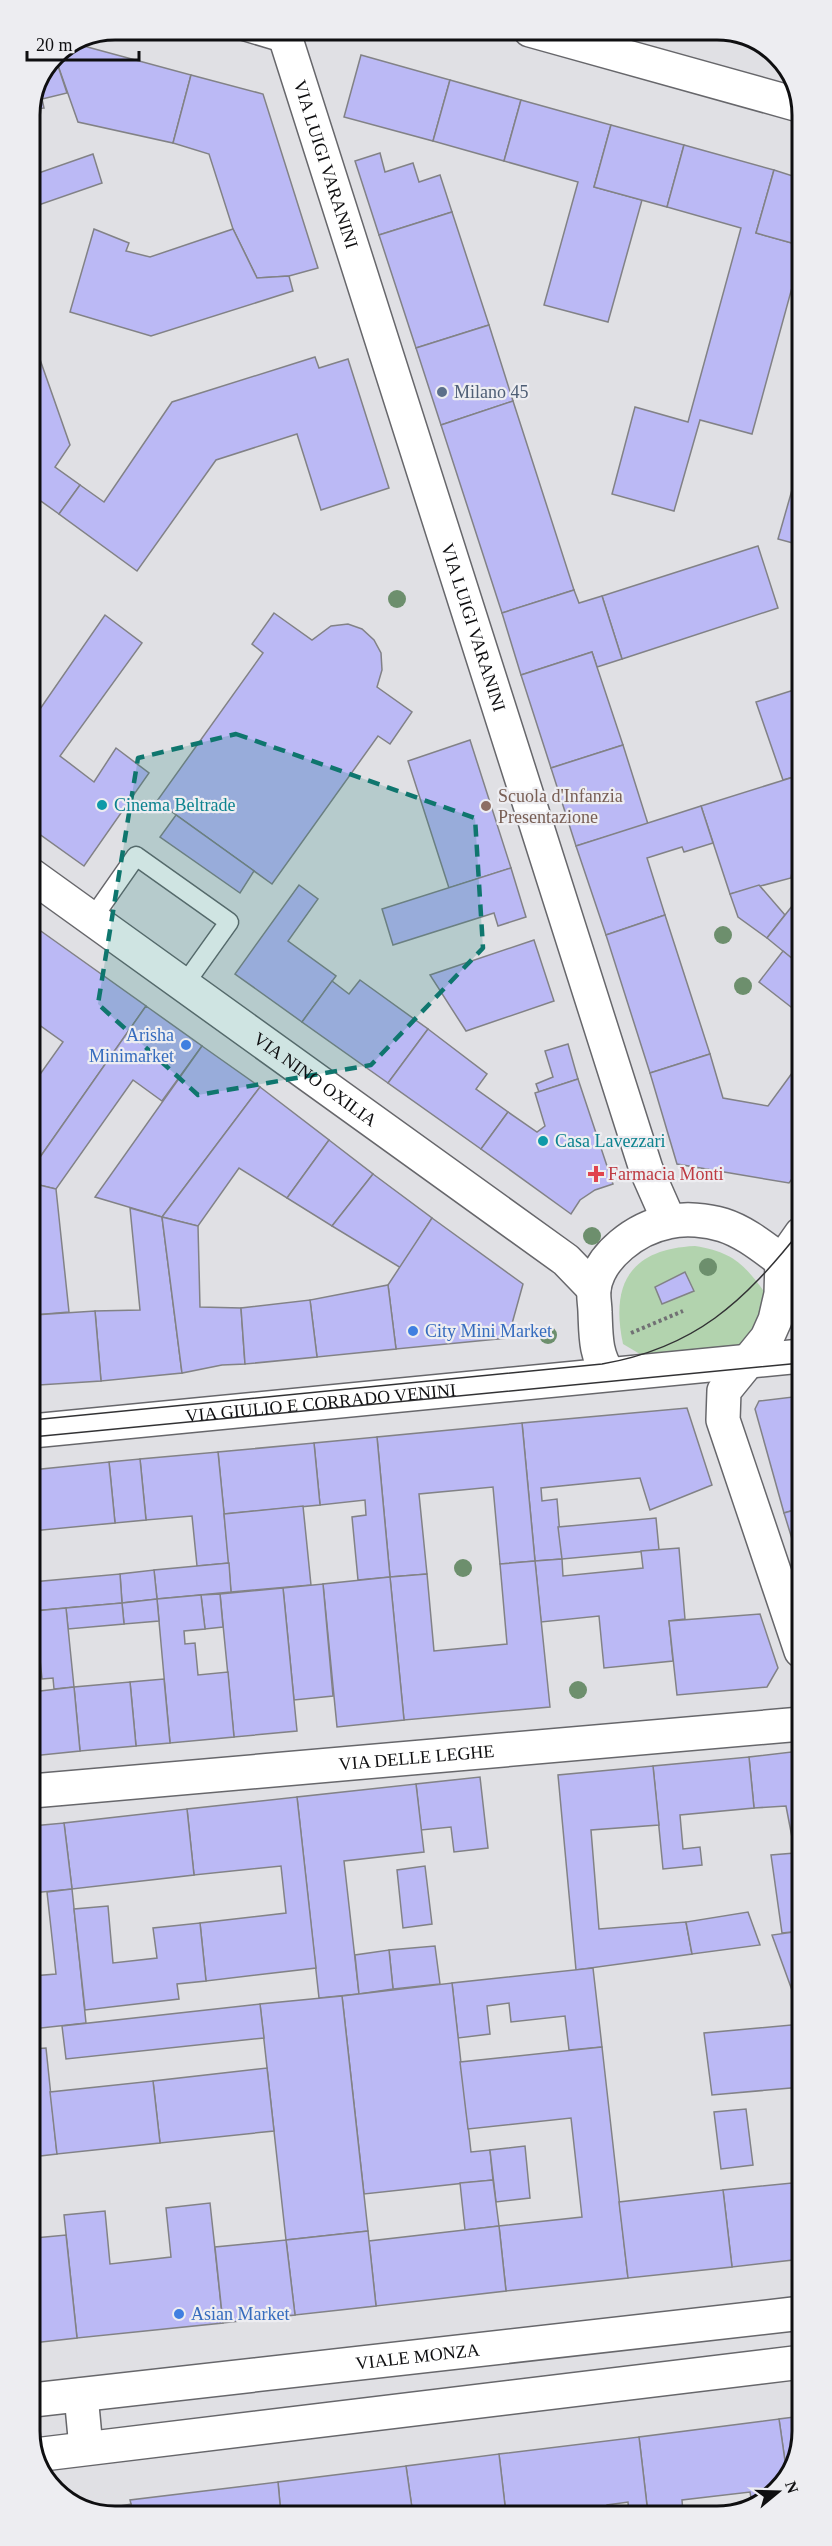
<svg xmlns="http://www.w3.org/2000/svg" width="832" height="2546" viewBox="0 0 832 2546" font-family="'Times New Roman',serif">
  <rect width="100%" height="100%" fill="#e0e0e4"/>
  <!-- green -->
  <path fill="#b2d3ae" d="M695,1246C734,1252 746,1266 768,1297L744,1350L650,1360L623,1344C610,1283 631,1249 695,1246Z"/>
  <!-- building -->
  <g fill="#bbb9f5" stroke="#828286" stroke-width="1.5">
    <polygon points="80,45 191,75 173,143 78,122 55,57"/>
    <polygon points="361,55 450,80 433,141 344,117"/>
    <polygon points="55,57 67,93 42,99 44,108 31,109"/>
    <polygon points="191,75 263,94 318,268 289,276 257,278 233,229 209,154 173,143"/>
    <polygon points="450,80 521,100 504,161 433,141"/>
    <polygon points="521,100 611,125 594,187 642,200 608,322 544,305 578,182 504,161"/>
    <polygon points="611,125 684,145 667,207 594,187"/>
    <polygon points="684,145 774,170 756,233 799,245 799,262 752,434 700,420 674,511 612,494 635,407 688,422 741,228 667,207"/>
    <polygon points="380,153 385,172 413,163 419,182 440,175 452,212 379,235 355,161"/>
    <polygon points="93,154 102,183 30,208 30,176"/>
    <polygon points="774,170 799,178 799,245 756,233"/>
    <polygon points="452,212 489,325 416,348 379,235"/>
    <polygon points="94,229 129,243 126,251 150,257 233,229 257,278 289,276 293,291 151,336 70,312"/>
    <polygon points="489,325 513,401 441,425 416,348"/>
    <polygon points="30,331 70,445 55,467 80,485 59,514 31,494"/>
    <polygon points="315,357 319,368 348,359 389,488 321,510 297,434 216,460 137,571 59,514 80,485 104,502 172,402"/>
    <polygon points="513,401 574,590 502,613 441,425"/>
    <polygon points="800,462 800,545 778,539"/>
    <polygon points="758,546 778,608 622,659 602,596"/>
    <polygon points="574,590 579,603 602,596 622,659 597,667 592,652 521,675 502,613"/>
    <polygon points="274,613 312,640 331,626 348,624 362,629 374,640 381,653 382,670 377,687 412,712 390,744 378,736 272,884 157,801 263,653 252,644"/>
    <polygon points="105,615 142,643 60,756 94,782 116,748 149,773 84,866 31,828 31,722"/>
    <polygon points="592,652 623,745 551,768 521,675"/>
    <polygon points="800,688 800,775 783,780 756,702"/>
    <polygon points="470,740 511,868 449,888 408,761"/>
    <polygon points="623,745 648,824 576,846 551,768"/>
    <polygon points="800,775 800,826 791,878 730,894 701,806"/>
    <polygon points="701,806 713,843 684,852 682,847 647,858 665,915 606,935 576,846"/>
    <polygon points="176,815 254,871 240,893 160,837"/>
    <polygon points="511,868 526,917 498,926 494,913 393,945 382,909"/>
    <polygon points="299,885 318,899 288,941 336,976 302,1022 235,974"/>
    <polygon points="759,885 785,915 767,938 738,917 730,894"/>
    <polygon points="800,896 800,965 767,938"/>
    <polygon points="665,915 710,1054 650,1073 606,935"/>
    <polygon points="31,924 146,1006 31,1170 31,1087 63,1042 31,1019"/>
    <polygon points="534,940 554,1001 466,1031 430,975"/>
    <polygon points="783,951 800,965 800,1014 759,982"/>
    <polygon points="360,980 428,1029 388,1083 302,1022 332,981 349,994"/>
    <polygon points="146,1006 202,1046 162,1101 133,1080 56,1189 31,1183 31,1170"/>
    <polygon points="428,1029 487,1074 476,1089 508,1112 481,1149 388,1083"/>
    <polygon points="568,1044 578,1079 539,1092 536,1084 553,1077 545,1051"/>
    <polygon points="202,1046 260,1087 162,1217 95,1197"/>
    <polygon points="710,1054 723,1098 768,1106 798,1065 800,1067 800,1168 789,1183 677,1164 650,1073"/>
    <polygon points="578,1079 613,1184 595,1190 580,1200 571,1214 481,1149 508,1112 537,1132 545,1126 535,1093"/>
    <polygon points="260,1087 329,1140 287,1198 239,1168 198,1226 162,1217"/>
    <polygon points="329,1140 373,1174 332,1226 287,1198"/>
    <polygon points="373,1174 432,1218 401,1268 332,1226"/>
    <polygon points="31,1183 56,1189 69,1312 34,1315 32,1303"/>
    <polygon points="130,1208 162,1217 182,1373 101,1381 95,1311 140,1310"/>
    <polygon points="162,1217 198,1226 200,1307 241,1308 245,1364 222,1365 182,1373"/>
    <polygon points="432,1218 523,1284 508,1338 396,1349 388,1285"/>
    <polygon points="685,1272 694,1291 662,1304 655,1287"/>
    <polygon points="388,1285 396,1349 317,1357 310,1300"/>
    <polygon points="310,1300 317,1357 245,1364 241,1308"/>
    <polygon points="95,1311 101,1381 39,1385 34,1315"/>
    <polygon points="32,1315 34,1315 39,1385 32,1386"/>
    <polygon points="801,1396 801,1508 784,1513 755,1409 759,1401"/>
    <polygon points="687,1408 712,1485 650,1510 640,1478 541,1488 542,1501 557,1499 562,1559 535,1561 522,1423"/>
    <polygon points="522,1423 535,1561 500,1564 493,1487 419,1494 427,1574 390,1577 377,1437"/>
    <polygon points="377,1437 390,1577 358,1580 352,1517 366,1515 365,1500 320,1505 314,1443"/>
    <polygon points="314,1443 320,1505 224,1514 218,1452"/>
    <polygon points="218,1452 229,1563 197,1566 192,1516 146,1520 140,1459"/>
    <polygon points="140,1459 146,1520 115,1523 109,1462"/>
    <polygon points="109,1462 115,1523 32,1531 32,1470"/>
    <polygon points="303,1506 311,1585 231,1592 224,1514"/>
    <polygon points="801,1508 801,1568 784,1513"/>
    <polygon points="656,1518 659,1550 562,1559 558,1527"/>
    <polygon points="679,1548 685,1619 669,1621 673,1661 604,1668 599,1616 541,1622 535,1561 562,1559 563,1576 643,1568 641,1551"/>
    <polygon points="535,1561 550,1707 404,1720 390,1577 427,1574 434,1651 507,1644 500,1564"/>
    <polygon points="229,1563 231,1592 157,1599 154,1570"/>
    <polygon points="154,1570 157,1599 122,1603 120,1574"/>
    <polygon points="120,1574 122,1603 32,1611 32,1582"/>
    <polygon points="390,1577 404,1720 337,1727 323,1584"/>
    <polygon points="323,1584 333,1696 294,1700 283,1588"/>
    <polygon points="283,1588 297,1731 234,1737 220,1594"/>
    <polygon points="220,1594 223,1627 205,1629 201,1595"/>
    <polygon points="201,1595 205,1629 184,1631 185,1644 195,1643 198,1675 228,1672 234,1737 170,1743 157,1599"/>
    <polygon points="157,1599 159,1621 124,1624 122,1603"/>
    <polygon points="122,1603 124,1624 68,1629 66,1608"/>
    <polygon points="66,1608 74,1687 54,1689 53,1678 42,1679 35,1611"/>
    <polygon points="760,1614 778,1668 767,1687 677,1695 669,1621"/>
    <polygon points="164,1679 170,1743 136,1746 130,1682"/>
    <polygon points="130,1682 136,1746 80,1751 74,1687"/>
    <polygon points="74,1687 80,1751 32,1756 32,1692"/>
    <polygon points="800,1751 801,1853 795,1853 786,1806 754,1808 749,1757"/>
    <polygon points="749,1757 754,1808 680,1815 683,1849 700,1847 702,1865 663,1869 653,1766"/>
    <polygon points="653,1766 659,1825 591,1830 599,1929 686,1922 692,1954 576,1970 558,1775"/>
    <polygon points="480,1777 488,1848 454,1852 451,1827 421,1830 416,1784"/>
    <polygon points="416,1784 424,1852 344,1861 359,1994 319,1998 297,1797"/>
    <polygon points="297,1797 316,1968 206,1981 200,1923 286,1913 281,1866 194,1875 187,1809"/>
    <polygon points="187,1809 194,1875 72,1889 64,1823"/>
    <polygon points="64,1823 72,1889 32,1893 32,1826"/>
    <polygon points="795,1853 801,1853 801,1931 782,1933 771,1855"/>
    <polygon points="425,1866 432,1924 403,1928 397,1870"/>
    <polygon points="72,1889 86,2023 32,2029 32,1976 56,1974 47,1892"/>
    <polygon points="108,1906 113,1963 157,1958 153,1928 200,1923 206,1981 177,1984 179,1999 85,2010 74,1909"/>
    <polygon points="748,1912 760,1945 692,1954 686,1922"/>
    <polygon points="801,1931 801,2015 772,1935"/>
    <polygon points="435,1946 440,1984 393,1989 389,1950"/>
    <polygon points="389,1950 393,1989 359,1994 355,1955"/>
    <polygon points="593,1968 602,2047 569,2050 565,2016 511,2022 509,2003 487,2006 490,2034 458,2038 452,1983"/>
    <polygon points="452,1983 471,2152 490,2150 493,2180 364,2194 342,1996"/>
    <polygon points="342,1996 368,2231 286,2240 260,2004"/>
    <polygon points="260,2004 264,2038 66,2059 62,2026"/>
    <polygon points="802,2024 802,2087 712,2095 704,2033"/>
    <polygon points="602,2047 628,2278 506,2291 499,2226 582,2217 571,2118 468,2129 460,2062"/>
    <polygon points="46,2048 57,2154 32,2157 32,2049"/>
    <polygon points="267,2068 274,2131 160,2143 153,2081"/>
    <polygon points="153,2081 160,2143 57,2154 50,2092"/>
    <polygon points="746,2109 753,2165 721,2169 714,2112"/>
    <polygon points="525,2146 530,2198 496,2202 490,2150"/>
    <polygon points="493,2180 499,2226 465,2230 460,2183"/>
    <polygon points="802,2182 802,2259 732,2267 723,2190"/>
    <polygon points="723,2190 732,2267 628,2278 619,2202"/>
    <polygon points="210,2203 223,2323 77,2338 64,2215 105,2211 110,2264 171,2257 166,2208"/>
    <polygon points="499,2226 506,2291 376,2306 369,2241"/>
    <polygon points="368,2231 376,2306 295,2315 286,2240"/>
    <polygon points="66,2235 77,2338 33,2343 33,2286 40,2286 35,2238"/>
    <polygon points="286,2240 295,2315 223,2323 215,2247"/>
    <polygon points="802,2416 802,2431 787,2475 779,2419"/>
    <polygon points="779,2419 787,2475 784,2483 752,2504 750,2492 682,2500 683,2513 648,2514 639,2437"/>
    <polygon points="639,2437 648,2514 629,2514 628,2502 607,2505 605,2514 506,2514 499,2454"/>
    <polygon points="499,2454 506,2514 413,2515 406,2466"/>
    <polygon points="406,2466 413,2515 281,2515 278,2482"/>
    <polygon points="278,2482 281,2515 134,2516 130,2500"/>
    <polygon points="131,2504 134,2516 110,2516 96,2510"/>
  </g>
  <g fill="none" stroke-linecap="round" stroke-linejoin="round">
    <!-- lane casing -->
    <g stroke="#67676b" stroke-width="21">
      <g id="lane">
        <polyline points="240,30 287,44"/>
        <polyline points="92,919 136,856 229,922 184,985"/>
      </g>
    </g>
    <!-- street casing -->
    <g stroke="#67676b" stroke-width="36">
      <g id="street">
        <path id="s1" d="M283,30L646,1169L669,1221"/>
        <polyline points="530,30 799,105"/>
        <path id="s2" d="M31,875L566,1260L594,1289"/>
        <polyline points="782,1261 781,1294 775,1320 767,1338 724,1391 723,1420 801,1651"/>
        <polyline points="782,1261 801,1234"/>
        <path d="M609,1374C595,1355 596,1335 595,1312C595,1305 593,1297 594,1289C599,1255 637,1228 668,1222C685,1218 707,1220 723,1225C745,1232 764,1248 782,1261"/>
        <path id="s3" d="M32,1431L801,1356"/>
        <path id="s4" d="M32,1791L801,1724"/>
      </g>
    </g>
    <!-- primary casing -->
    <g stroke="#67676b" stroke-width="36">
      <g id="primary">
        <polyline points="81,2395 86,2448"/>
        <path id="s5" d="M33,2400L802,2313"/>
        <polyline points="35,2455 802,2362"/>
      </g>
    </g>
    <!-- path -->
    <polyline stroke="#717174" stroke-width="4" stroke-dasharray="3 3" stroke-linecap="butt" points="631,1333 683,1311"/>
    <!-- lane -->
    <use href="#lane" stroke="#fff" stroke-width="18"/>
    <!-- street -->
    <use href="#street" stroke="#fff" stroke-width="33"/>
    <!-- primary -->
    <use href="#primary" stroke="#fff" stroke-width="33"/>
    <!-- tram -->
    <g stroke="#323234" stroke-width="1.5">
      <path d="M32,1420L602,1364C695,1348 744,1302 801,1230"/>
      <polyline points="32,1437 801,1363"/>
    </g>
  </g>
  <!-- trees -->
  <g fill="#6d8f6d">
    <circle cx="397" cy="599" r="9"/>
    <circle cx="723" cy="935" r="9"/>
    <circle cx="743" cy="986" r="9"/>
    <circle cx="592" cy="1236" r="9"/>
    <circle cx="708" cy="1267" r="9"/>
    <circle cx="548" cy="1335" r="9"/>
    <circle cx="463" cy="1568" r="9"/>
    <circle cx="578" cy="1690" r="9"/>
  </g>
  <!-- marked area -->
  <path fill="#0f766e" fill-opacity="0.2" stroke="#0f766e" stroke-width="4.5" stroke-dasharray="12 8" stroke-linejoin="round" d="M236,734L475,818L483,948L371,1065L198,1095L98,1004L138,758Z"/>
  <!-- markers -->
  <circle fill="#5c6f8a" stroke="#ededf1" stroke-width="2" cx="442" cy="392" r="6"/>
  <g fill="#0f9aa8" stroke="#ededf1" stroke-width="2">
    <circle cx="102" cy="805" r="6"/>
    <circle cx="543" cy="1141" r="6"/>
  </g>
  <circle fill="#8d6e63" stroke="#ededf1" stroke-width="2" cx="486" cy="806" r="6"/>
  <g fill="#3f7fe0" stroke="#ededf1" stroke-width="2">
    <circle cx="186" cy="1045" r="6"/>
    <circle cx="413" cy="1331" r="6"/>
    <circle cx="179" cy="2314" r="6"/>
  </g>
  <path fill="#e0444e" stroke="#ededf1" stroke-width="2" d="M593 1165h6v6h6v6h-6v6h-6v-6h-6v-6h6z"/>
  <g text-anchor="middle" dominant-baseline="central" stroke-width="4.5" stroke-linejoin="round" paint-order="stroke">
    <!-- street labels -->
    <g font-size="18" fill="#0f0f11" stroke="#ededf1">
      <text stroke="none"><textPath href="#s1" startOffset="141">VIA LUIGI VARANINI</textPath></text>
      <text stroke="none"><textPath href="#s1" startOffset="627">VIA LUIGI VARANINI</textPath></text>
      <text stroke="none"><textPath href="#s2" startOffset="350">VIA NINO OXILIA</textPath></text>
      <text stroke="none"><textPath href="#s3" startOffset="290">VIA GIULIO E CORRADO VENINI</textPath></text>
      <text stroke="none"><textPath href="#s4" startOffset="386">VIA DELLE LEGHE</textPath></text>
      <text stroke="none"><textPath href="#s5" startOffset="387">VIALE MONZA</textPath></text>
    </g>
    <!-- service labels -->
    <g font-size="18" fill="#4e5e75" stroke="#ededf1" text-anchor="start">
      <text x="454" y="392">Milano 45</text>
    </g>
    <!-- education labels -->
    <g font-size="18" fill="#785e54" stroke="#ededf1" text-anchor="start">
      <text x="498" y="796">Scuola d'Infanzia<tspan x="498" dy="21">Presentazione</tspan></text>
    </g>
    <!-- culture labels -->
    <g font-size="18" fill="#0d838f" stroke="#ededf1" text-anchor="start">
      <text x="114" y="805">Cinema Beltrade</text>
      <text x="555" y="1141">Casa Lavezzari</text>
    </g>
    <!-- shop labels -->
    <g font-size="18" fill="#366cbe" stroke="#ededf1" text-anchor="start">
      <text x="174" y="1035" text-anchor="end">Arisha<tspan x="174" dy="21">Minimarket</tspan></text>
      <text x="425" y="1331">City Mini Market</text>
      <text x="191" y="2314">Asian Market</text>
    </g>
    <!-- health labels -->
    <g font-size="18" fill="#be3a42" stroke="#ededf1" text-anchor="start">
      <text x="608" y="1174">Farmacia Monti</text>
    </g>
  </g>
  <!-- crop -->
  <path d="M0 0H832V2546H0ZM115 40H717A75 75 0 0 1 792 115V2431A75 75 0 0 1 717 2506H115A75 75 0 0 1 40 2431V115A75 75 0 0 1 115 40Z" fill="#ededf1" fill-rule="evenodd"/>
  <path fill="none" stroke="#0f0f11" stroke-width="3" d="M115 40H717A75 75 0 0 1 792 115V2431A75 75 0 0 1 717 2506H115A75 75 0 0 1 40 2431V115A75 75 0 0 1 115 40Z"/>
  <!-- north arrow -->
  <g transform="translate(778 2492) rotate(71)" stroke="#ededf1" stroke-width="4.5" paint-order="stroke">
  <path d="M0-4.5L10 22L0 15L-10 22Z" fill="#0f0f11"/>
  <text y="-9" font-size="16" font-weight="bold" text-anchor="middle" fill="#0f0f11">N</text>
  </g>
  <!-- scale -->
  <path d="M27 51v9h112v-9" fill="none" stroke="#0f0f11" stroke-width="3"/>
  <text x="36" y="51" font-size="18" fill="#0f0f11" stroke="#ededf1" stroke-width="4.5" paint-order="stroke">20 m</text>
</svg>
